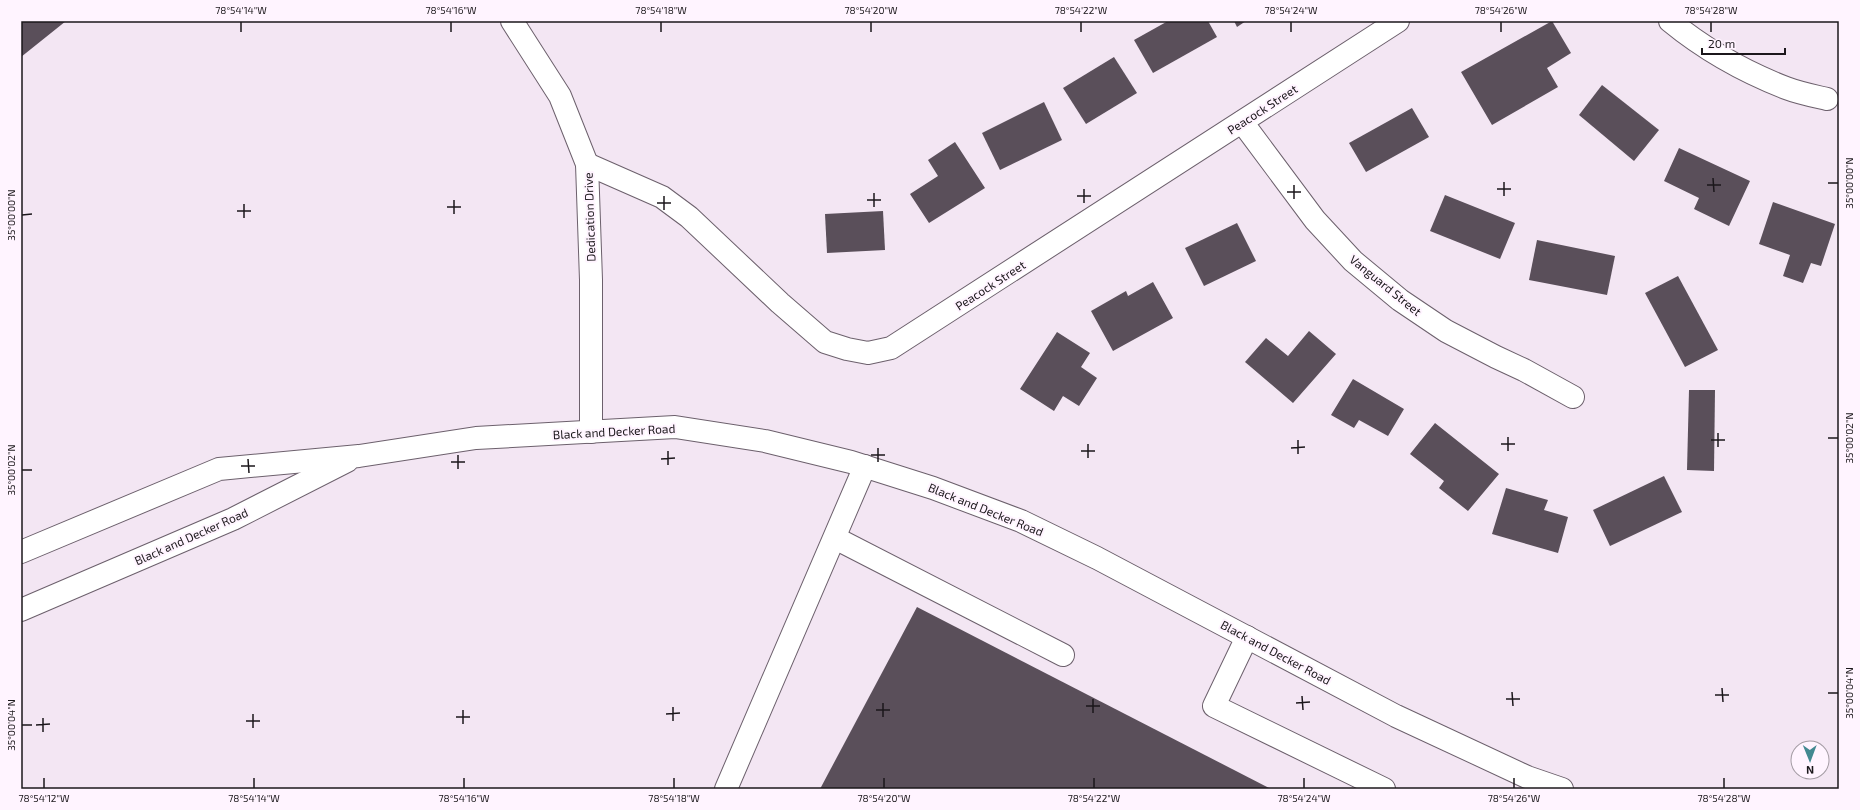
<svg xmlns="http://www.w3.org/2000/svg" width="1860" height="810" viewBox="0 0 1860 810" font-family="'Exo 2',sans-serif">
  <rect width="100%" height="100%" fill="#f3e6f3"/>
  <!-- building -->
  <g fill="#5a4f5a">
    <polygon points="21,21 66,21 21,57"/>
    <polygon points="1168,21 1208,21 1217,37 1153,73 1134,40"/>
    <polygon points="1234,21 1246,21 1237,27"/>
    <polygon points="1552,21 1571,53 1547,68 1558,87 1492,125 1461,72"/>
    <polygon points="1114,57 1137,93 1086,124 1063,88"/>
    <polygon points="1602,85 1659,130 1634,161 1579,115"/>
    <polygon points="1044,102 1062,140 1000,170 982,133"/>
    <polygon points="1412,108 1429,137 1366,172 1349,143"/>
    <polygon points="955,142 985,188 929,223 910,194 938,176 928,160"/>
    <polygon points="1679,148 1750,181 1729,226 1694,209 1699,198 1664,181"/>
    <polygon points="1445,195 1515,223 1500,259 1430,231"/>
    <polygon points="1773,202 1835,224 1821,266 1811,263 1803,283 1783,276 1790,255 1759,244"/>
    <polygon points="883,211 885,250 827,253 825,214"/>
    <polygon points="1237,223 1256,261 1204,286 1185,248"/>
    <polygon points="1537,240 1615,256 1607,295 1529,280"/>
    <polygon points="1678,276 1718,350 1685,367 1645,293"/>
    <polygon points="1153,282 1173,318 1113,351 1091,311 1126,291 1128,296"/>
    <polygon points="1309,331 1336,354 1293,403 1245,362 1266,338 1288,356"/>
    <polygon points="1057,332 1090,353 1081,367 1097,378 1079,406 1063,396 1054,411 1020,389"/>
    <polygon points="1353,379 1404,409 1388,436 1359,420 1354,428 1331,415"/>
    <polygon points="1689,390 1715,390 1714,471 1687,470"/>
    <polygon points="1435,423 1499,474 1468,511 1439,488 1444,481 1410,454"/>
    <polygon points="1664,476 1682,512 1610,546 1593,510"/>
    <polygon points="1506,488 1548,500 1544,510 1568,517 1558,553 1492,534"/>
    <polygon points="917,607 1271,789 820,789"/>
  </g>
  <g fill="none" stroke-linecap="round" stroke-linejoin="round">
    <!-- minor casing -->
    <g stroke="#6c606c" stroke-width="24">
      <g id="minor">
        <polyline points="512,21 560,96 587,164 591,280 591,432"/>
        <path d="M1670,21C1704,49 1745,72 1786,88C1799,93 1814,96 1827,99"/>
        <polyline points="1242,122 1315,220 1353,261 1400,300 1446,331 1496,357 1524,370 1573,397"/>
        <polyline points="587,164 662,197 689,217 780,303 825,342 847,349 868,353 891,348 1398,21"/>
        <polyline points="835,538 1063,655"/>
        <polyline points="1247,637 1214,706 1384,789"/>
        <polyline points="726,789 865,466"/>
      </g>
    </g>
    <!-- major casing -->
    <g stroke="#6c606c" stroke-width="24">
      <g id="major">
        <polyline points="21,552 219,469 359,456 476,438 675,427 765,441 851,462 933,488 1021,521 1097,558 1396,716 1527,777 1562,789"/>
        <polyline points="21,610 233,519 347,461"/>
      </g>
    </g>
    <!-- minor -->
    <use href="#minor" stroke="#fff" stroke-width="22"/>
    <!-- major -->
    <use href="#major" stroke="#fff" stroke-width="22"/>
  </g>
  <!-- ticks -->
  <path fill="none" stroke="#1b171b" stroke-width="1.5" d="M241,22V32M451,22V32M661,22V32M871,22V32M1081,22V32M1291,22V32M1501,22V32M1711,22V32M1713,178L1714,192M1504,182V196M1828,183H1838M1294,185V199M1707,185H1721M1084,189V203M1497,189H1511M1287,192H1301M874,193V207M664,196V210M1077,196H1091M454,200V214M867,200H881M657,203H671M244,204V218M447,207H461M237,211H251M22,215L32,214M1718,433V447M1508,437V451M1828,438H1838M1298,440V454M1711,440H1725M1088,444V458M1501,444H1515M878,448V462M1291,448L1305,447M668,451V465M1081,451H1095M458,455V469M871,455H885M248,459L249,473M661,459L675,458M451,462H465M241,466H255M22,470H32M1722,688L1723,702M1512,692L1513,706M1828,693H1838M1715,695H1729M1302,696L1303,710M1093,699V713M1506,699H1520M883,703V717M1296,703L1310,702M1086,706H1100M673,707V721M463,710V724M876,710H890M253,714V728M666,714L680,713M456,717H470M43,718V732M246,721H260M22,725H32M36,725L50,724M44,778V788M254,778V788M464,778V788M674,778V788M884,778V788M1094,778V788M1304,778V788M1514,778V788M1724,778V788"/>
  <g text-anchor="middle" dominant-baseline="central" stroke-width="4" stroke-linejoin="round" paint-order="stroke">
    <!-- street labels -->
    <g font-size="12" fill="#1b171b" stroke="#fff4ff">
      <text transform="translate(1262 109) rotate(-33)">Peacock Street</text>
      <text transform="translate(589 217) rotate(-92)">Dedication Drive</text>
      <text transform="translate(990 285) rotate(-33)">Peacock Street</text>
      <text transform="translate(1386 285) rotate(39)">Vanguard Street</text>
      <text transform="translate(614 431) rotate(-3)">Black and Decker Road</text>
      <text transform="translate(986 509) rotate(22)">Black and Decker Road</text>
      <text transform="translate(191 536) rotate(-24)">Black and Decker Road</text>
      <text transform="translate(1276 652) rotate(28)">Black and Decker Road</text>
    </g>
  </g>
  <!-- border -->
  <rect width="1860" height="810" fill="none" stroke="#fff4ff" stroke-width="44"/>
  <!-- north arrow -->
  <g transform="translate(1810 760) rotate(179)"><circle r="19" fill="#fff4ff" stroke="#a49ca4"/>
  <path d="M0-3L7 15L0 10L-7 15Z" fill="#428991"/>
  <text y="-6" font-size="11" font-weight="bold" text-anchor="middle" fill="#1b171b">N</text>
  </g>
  <!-- scale -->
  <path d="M1702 48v6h83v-6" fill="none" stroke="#1b171b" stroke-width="2"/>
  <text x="1708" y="48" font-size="12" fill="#1b171b" stroke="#fff4ff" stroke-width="3" paint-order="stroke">20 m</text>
  <rect x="22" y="22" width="1816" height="766" fill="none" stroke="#1b171b" stroke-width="1.5"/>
  <g font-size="10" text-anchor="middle" fill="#1b171b">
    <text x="241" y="14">78°54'14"W</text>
    <text x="451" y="14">78°54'16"W</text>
    <text x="661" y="14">78°54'18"W</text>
    <text x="871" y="14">78°54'20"W</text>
    <text x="1081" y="14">78°54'22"W</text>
    <text x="1291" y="14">78°54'24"W</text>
    <text x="1501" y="14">78°54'26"W</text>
    <text x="1711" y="14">78°54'28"W</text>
    <text transform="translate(1849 183) rotate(-90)" y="4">35°00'00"N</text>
    <text transform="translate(11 215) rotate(-90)" y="4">35°00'00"N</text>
    <text transform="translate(1849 438) rotate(-90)" y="4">35°00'02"N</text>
    <text transform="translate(11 470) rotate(-90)" y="4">35°00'02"N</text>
    <text transform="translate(1849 693) rotate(-90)" y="4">35°00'04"N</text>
    <text transform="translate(11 725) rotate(-90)" y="4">35°00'04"N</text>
    <text x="44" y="802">78°54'12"W</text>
    <text x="254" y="802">78°54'14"W</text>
    <text x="464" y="802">78°54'16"W</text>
    <text x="674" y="802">78°54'18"W</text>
    <text x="884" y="802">78°54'20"W</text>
    <text x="1094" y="802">78°54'22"W</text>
    <text x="1304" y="802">78°54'24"W</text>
    <text x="1514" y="802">78°54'26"W</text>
    <text x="1724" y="802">78°54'28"W</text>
  </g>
</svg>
